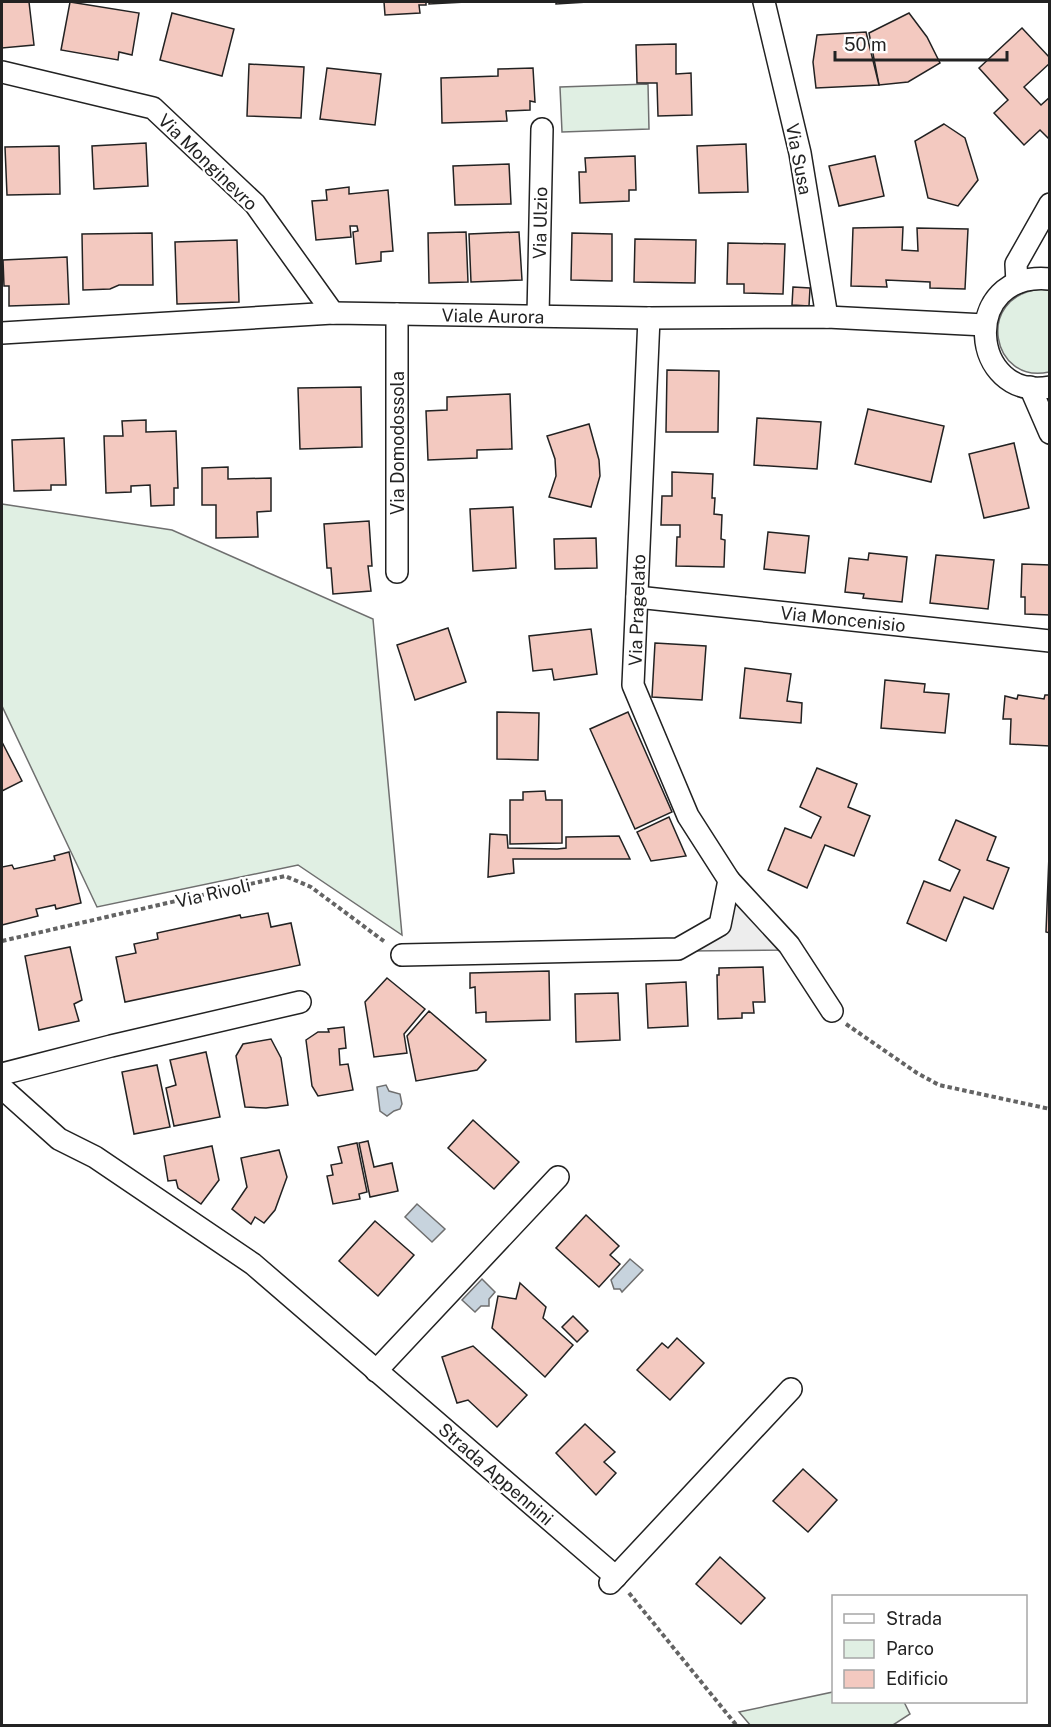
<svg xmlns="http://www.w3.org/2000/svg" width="1051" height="1727" viewBox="0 0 1051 1727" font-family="'Public Sans',sans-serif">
  <rect width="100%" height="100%" fill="#fff"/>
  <!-- green -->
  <g fill="#e0efe3" stroke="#6f6f6f" stroke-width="1.5">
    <polygon points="648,84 649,129 562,132 560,87"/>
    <path d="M1040,289L1049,290V372C992,385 974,297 1040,289Z"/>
    <polygon points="2,504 172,530 373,619 402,935 298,865 97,907 2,706"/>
    <polygon points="833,1692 834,1702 904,1702 910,1714 893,1725 751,1726 739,1712"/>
  </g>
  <!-- parking -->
  <polygon fill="#ededed" stroke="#6f6f6f" stroke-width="1.5" points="734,897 787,950 689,951"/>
  <!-- water -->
  <g fill="#c7d3dd" stroke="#6f6f6f" stroke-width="1.5">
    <polygon points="386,1085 389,1091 400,1094 402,1104 400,1109 394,1111 387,1116 380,1111 377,1087"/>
    <polygon points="417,1204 445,1229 432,1242 405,1217"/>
    <polygon points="630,1259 643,1270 622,1292 620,1289 614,1289 611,1280"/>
    <polygon points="482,1279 495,1292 489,1299 489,1306 481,1306 475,1312 462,1300"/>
  </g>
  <!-- building -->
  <g fill="#f3c9c0" stroke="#222" stroke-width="1.5">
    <polygon points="2,2 29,2 34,45 2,48"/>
    <polygon points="70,2 139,13 132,55 119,52 118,60 61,50"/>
    <polygon points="384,2 426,2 426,5 419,5 420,13 385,15"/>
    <polygon points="429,2 466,2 429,4"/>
    <polygon points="556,2 588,2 556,4"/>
    <polygon points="172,13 234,29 222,76 160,60"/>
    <polygon points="909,13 927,37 940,63 908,82 879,85 869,33"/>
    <polygon points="1022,28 1050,58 1050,63 1024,87 1041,105 1050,97 1050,140 1040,130 1024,145 994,113 1008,100 979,68"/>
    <polygon points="866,32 879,85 816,88 813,62 817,35"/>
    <polygon points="676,44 676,74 691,73 692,115 658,116 657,83 637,83 636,45"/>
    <polygon points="249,64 304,67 301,118 247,116"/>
    <polygon points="327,68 381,74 375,125 320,119"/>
    <polygon points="533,68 535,102 530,101 530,110 506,111 507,121 442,123 441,78 498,76 498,69"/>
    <polygon points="944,124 965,138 978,180 958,206 928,198 915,141"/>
    <polygon points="146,143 148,186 94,189 92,146"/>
    <polygon points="746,144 748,192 699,193 697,146"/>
    <polygon points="59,146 60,194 7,195 5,147"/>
    <polygon points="635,156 636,190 629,190 629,201 580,203 579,172 586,172 585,158"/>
    <polygon points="875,156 884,196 839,206 829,166"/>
    <polygon points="509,164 511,204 455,205 453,166"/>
    <polygon points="349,187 349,194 388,190 393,251 381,252 381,261 356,264 353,232 358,231 357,226 350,226 351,237 316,240 312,201 327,200 326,190"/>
    <polygon points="903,227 902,250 918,251 917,228 968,229 965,289 930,288 930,282 886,280 887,287 851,286 853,228"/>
    <polygon points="466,232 468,282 429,283 428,233"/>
    <polygon points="519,232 522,280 471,282 469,234"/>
    <polygon points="152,233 153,285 119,285 110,289 83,290 82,234"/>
    <polygon points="572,233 612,234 612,281 571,280"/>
    <polygon points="635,239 696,240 695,283 634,282"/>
    <polygon points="237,240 239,302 177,304 175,242"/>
    <polygon points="728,243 785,244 783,294 744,293 744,284 727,284"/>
    <polygon points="67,257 69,304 9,306 9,286 4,286 3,260"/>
    <polygon points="793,287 810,288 809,306 792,305"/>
    <polygon points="667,370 719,371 718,432 666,432"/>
    <polygon points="361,387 362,447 300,449 298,388"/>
    <polygon points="510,394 512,449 477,450 477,458 428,460 426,411 447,410 447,397"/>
    <polygon points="868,409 944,426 931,482 855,464"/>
    <polygon points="757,418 821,422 817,469 754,465"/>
    <polygon points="146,420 146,432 176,431 178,488 174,488 174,505 151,506 150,485 131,486 131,492 106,493 104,436 123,436 122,421"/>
    <polygon points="589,424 599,460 600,476 591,507 549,497 556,476 555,459 547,436"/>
    <polygon points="64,438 66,485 51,485 51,490 14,491 12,440"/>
    <polygon points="1014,443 1029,508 984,518 969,454"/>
    <polygon points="228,467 228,479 271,478 271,511 257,512 258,537 216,538 216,505 202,505 202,468"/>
    <polygon points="672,472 713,474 712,498 715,498 714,514 722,515 721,539 725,540 724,567 676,566 677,537 680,537 680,525 661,525 662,496 672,496"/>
    <polygon points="513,507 516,568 473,571 470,509"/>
    <polygon points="369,521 372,566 368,566 371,591 333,594 331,568 327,568 324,524"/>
    <polygon points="768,532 809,536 805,573 764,569"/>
    <polygon points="596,538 597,568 555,569 554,539"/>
    <polygon points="869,553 907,557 902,602 863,598 864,594 845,592 849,558 868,560"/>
    <polygon points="936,555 994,560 988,609 930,603"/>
    <polygon points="1022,564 1050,565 1050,615 1025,614 1025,597 1021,597"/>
    <polygon points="448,628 466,682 415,700 397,645"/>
    <polygon points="591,629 597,674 554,680 552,669 533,671 529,636"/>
    <polygon points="655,643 706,646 702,700 652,697"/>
    <polygon points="745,668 791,674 787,701 802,703 801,723 740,718"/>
    <polygon points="885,680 925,684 924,692 949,694 945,733 881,728"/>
    <polygon points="1018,695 1044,699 1045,695 1050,695 1050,746 1010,744 1011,719 1003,719 1005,696 1017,699"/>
    <polygon points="497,712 539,713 538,760 497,759"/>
    <polygon points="628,712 672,812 635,829 590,729"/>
    <polygon points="2,742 22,781 2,791"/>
    <polygon points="817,768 857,784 848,807 870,816 854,856 825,845 807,888 768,870 785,828 811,838 821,817 800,807"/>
    <polygon points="545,791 546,800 562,800 562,843 510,844 510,800 523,800 523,792"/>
    <polygon points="669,817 686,856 651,861 637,832"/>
    <polygon points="956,820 996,837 987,860 1009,868 993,909 964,897 946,941 907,923 924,881 950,891 960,870 939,860"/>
    <polygon points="490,834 507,835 508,848 557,849 566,848 566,837 619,836 630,859 513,859 514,873 488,877"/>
    <polygon points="69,852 81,903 56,909 55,905 36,909 38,916 2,925 2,867 12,865 14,869 55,860 54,856"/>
    <polygon points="1049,855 1050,855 1050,933 1046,932"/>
    <polygon points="268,913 271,927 291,923 300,965 125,1002 116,957 136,953 134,944 158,939 157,933 240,915 241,918"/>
    <polygon points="70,947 82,1000 74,1004 79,1021 39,1030 25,956"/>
    <polygon points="763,967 765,1002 753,1002 754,1013 742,1013 742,1018 718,1019 717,975 719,975 719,968"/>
    <polygon points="549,971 550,1020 486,1022 486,1012 476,1013 475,987 470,988 470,973"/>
    <polygon points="387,978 425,1009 404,1034 407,1053 374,1057 365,1002"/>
    <polygon points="686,982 688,1026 648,1028 646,984"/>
    <polygon points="618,993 620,1040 576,1042 575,994"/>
    <polygon points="429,1011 486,1060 477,1070 416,1081 407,1036"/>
    <polygon points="344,1027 346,1048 339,1049 340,1065 348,1064 353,1090 318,1096 312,1086 306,1040 318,1032 329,1032 328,1029"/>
    <polygon points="271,1039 281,1058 288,1105 266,1108 245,1107 236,1056 243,1044"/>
    <polygon points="206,1052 220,1117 174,1126 166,1088 176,1085 170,1060"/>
    <polygon points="157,1065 170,1127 134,1134 122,1072"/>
    <polygon points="473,1120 519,1162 494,1189 448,1148"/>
    <polygon points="368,1141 374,1167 392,1163 398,1191 370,1197 359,1143"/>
    <polygon points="357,1143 367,1192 359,1194 360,1199 333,1204 327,1176 333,1175 331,1165 342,1163 338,1147"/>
    <polygon points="212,1146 219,1180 201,1204 178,1188 176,1180 168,1181 164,1156"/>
    <polygon points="279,1150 287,1177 275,1210 264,1223 255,1217 251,1224 232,1209 247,1187 241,1158"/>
    <polygon points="586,1215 619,1246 610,1255 620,1264 599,1287 556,1248"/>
    <polygon points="375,1221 414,1255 378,1296 339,1261"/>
    <polygon points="520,1283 546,1307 543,1318 573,1345 545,1377 492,1328 498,1296 516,1299"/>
    <polygon points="573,1316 588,1331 577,1342 562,1327"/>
    <polygon points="677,1338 704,1363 670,1400 637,1370 662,1343 668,1348"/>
    <polygon points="473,1346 527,1395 497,1427 468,1400 457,1403 442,1357"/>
    <polygon points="585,1424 615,1452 604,1462 616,1473 596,1495 556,1453"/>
    <polygon points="803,1469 837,1500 808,1532 773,1501"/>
    <polygon points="720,1557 765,1598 741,1624 696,1584"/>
  </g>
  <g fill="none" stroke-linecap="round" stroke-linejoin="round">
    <!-- minor casing -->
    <g stroke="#222" stroke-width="24">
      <g id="minor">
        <polyline points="764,2 800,153 827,317"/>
        <polyline points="2,72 153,108 255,204 333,313"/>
        <path d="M1050,279C959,270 969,402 1050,387"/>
        <polyline points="1017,283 1016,264 1050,204"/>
        <polyline points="397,314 397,572"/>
        <polyline points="538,316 542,129"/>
        <polyline points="2,333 333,313 649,318 827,317 985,325"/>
        <polyline points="1030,387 1050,433"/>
        <polyline points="637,597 1050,641"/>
        <polyline points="729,880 789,945 832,1011"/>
        <polyline points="402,955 678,949 720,925 729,880 688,816 633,685 649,318"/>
        <polyline points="2,1074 111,1046 300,1002"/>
        <polyline points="2,1088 59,1139 95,1157 253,1264 616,1577"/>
        <polyline points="376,1371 558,1177"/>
        <polyline points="610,1583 791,1389"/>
      </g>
    </g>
    <!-- path -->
    <g stroke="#646464" stroke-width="4" stroke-dasharray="4.5 3" stroke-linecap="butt">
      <polyline points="2,941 285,876 311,887 385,942"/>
      <polyline points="846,1024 917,1073 939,1085 1050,1109"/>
      <polyline points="629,1593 737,1726"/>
    </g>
    <!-- minor -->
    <use href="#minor" stroke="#fff" stroke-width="21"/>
  </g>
  <g text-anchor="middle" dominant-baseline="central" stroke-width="4.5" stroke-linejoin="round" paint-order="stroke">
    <!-- street labels -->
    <g font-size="18" fill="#222" stroke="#fff">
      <text transform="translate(799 159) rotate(79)">Via Susa</text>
      <text transform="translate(208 162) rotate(44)">Via Monginevro</text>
      <text transform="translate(540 223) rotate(-89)">Via Ulzio</text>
      <text transform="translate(493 316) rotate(1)">Viale Aurora</text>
      <text transform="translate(397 443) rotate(-90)">Via Domodossola</text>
      <text transform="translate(637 610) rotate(-88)">Via Pragelato</text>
      <text transform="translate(843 619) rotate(6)">Via Moncenisio</text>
      <text transform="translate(213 893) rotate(-13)">Via Rivoli</text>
      <text transform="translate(496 1474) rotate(41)">Strada Appennini</text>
    </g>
  </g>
  <!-- border -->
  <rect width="1051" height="1727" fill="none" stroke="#222222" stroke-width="6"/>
  <!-- legend -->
  <rect x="832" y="1595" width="195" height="108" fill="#ffffff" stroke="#a7a7a7" stroke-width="1.5"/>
  <rect x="844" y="1614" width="30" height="9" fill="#ffffff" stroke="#a7a7a7" stroke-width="1.5"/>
  <text x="886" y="1625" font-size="18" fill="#222222">Strada</text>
  <rect x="844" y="1640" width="30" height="18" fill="#e0efe3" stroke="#a7a7a7" stroke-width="1.5"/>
  <text x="886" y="1655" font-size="18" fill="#222222">Parco</text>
  <rect x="844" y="1670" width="30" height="18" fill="#f3c9c0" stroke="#a7a7a7" stroke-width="1.5"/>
  <text x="886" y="1685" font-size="18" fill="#222222">Edificio</text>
  <!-- scale -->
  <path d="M835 51v9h172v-9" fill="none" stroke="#222222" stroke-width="3"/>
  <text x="844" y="51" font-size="18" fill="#222222" stroke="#ffffff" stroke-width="4.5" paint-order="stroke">50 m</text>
</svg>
